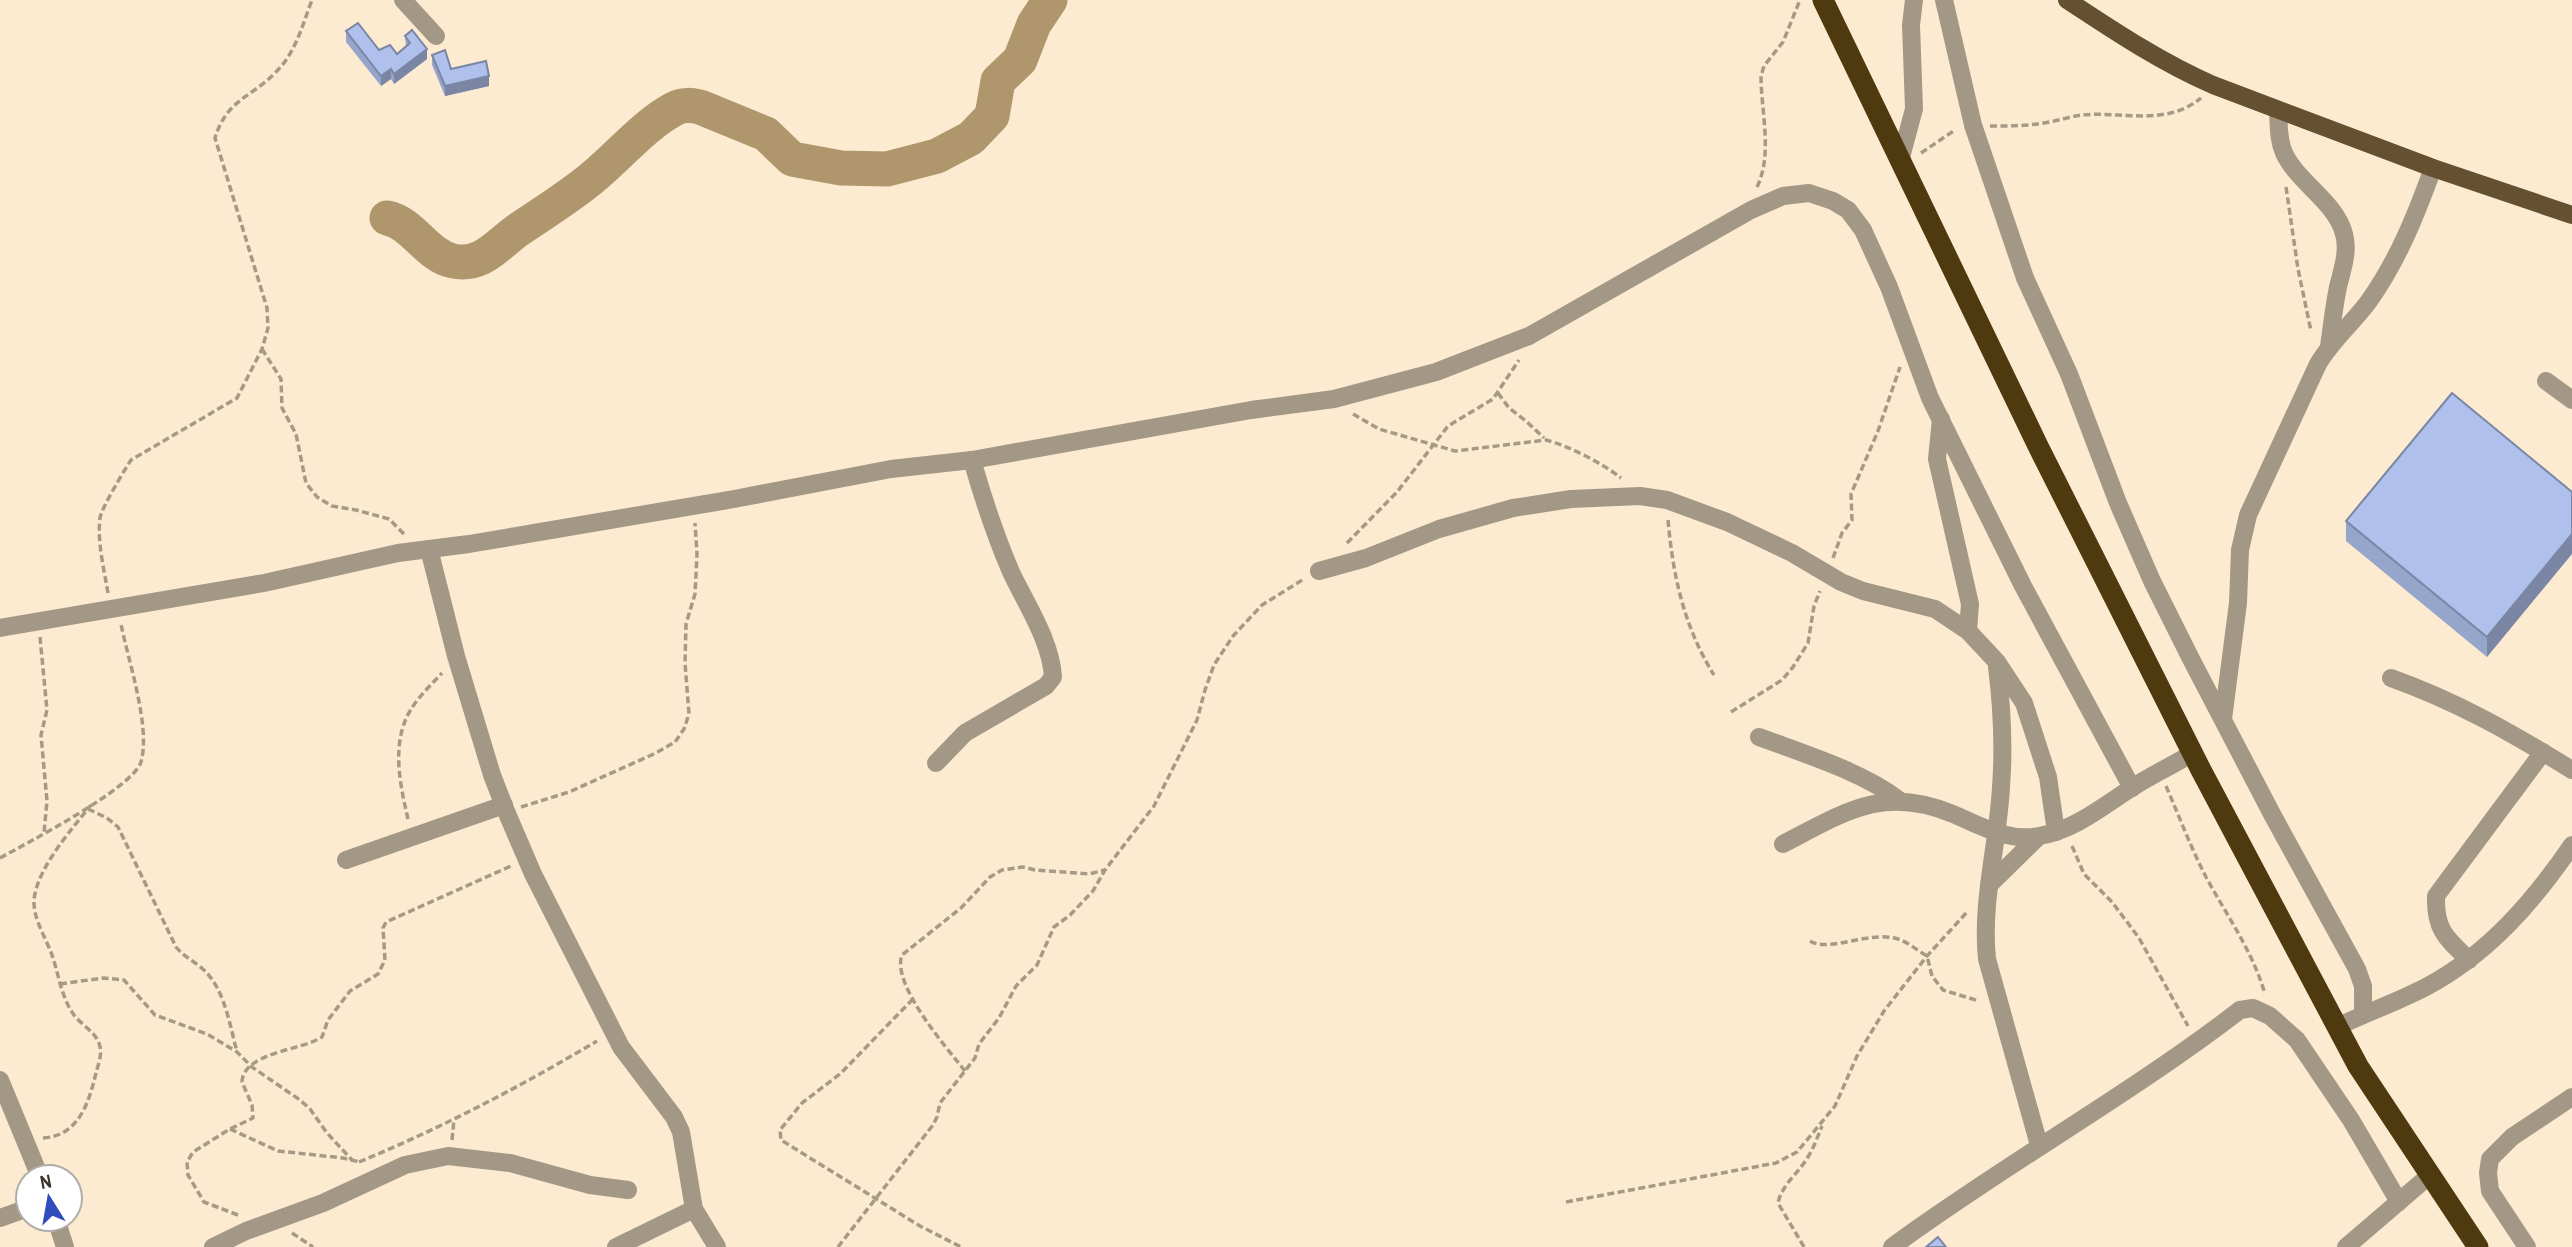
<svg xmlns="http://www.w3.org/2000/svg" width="2572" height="1247" viewBox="0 0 2572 1247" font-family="'Archivo Narrow',sans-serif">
  <rect width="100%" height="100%" fill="#fcebd0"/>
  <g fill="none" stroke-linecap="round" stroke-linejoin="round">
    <!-- river -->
    <path stroke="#af966d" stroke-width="35" d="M387,218C413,223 426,255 453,261C482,267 497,245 518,230C543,213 569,197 592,178C619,156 644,125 674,109C683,104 691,105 700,107L766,134L792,159L841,168L887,169L937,156L971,138L992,116L998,81L1020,60L1034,24L1050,0"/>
    <!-- path -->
    <g stroke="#a69a86" stroke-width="3.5" stroke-dasharray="7 3.5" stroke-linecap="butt">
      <path d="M1990,126C2008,126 2026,126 2044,123C2057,121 2069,117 2081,115C2122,111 2166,127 2201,98"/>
      <polyline points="1921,153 1955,130"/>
      <path d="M1757,187C1773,154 1761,112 1761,76L1764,66L1783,42L1800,0"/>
      <polyline points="2286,187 2298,269 2311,331"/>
      <polyline points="262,349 281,379 282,408 296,434 306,483 317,497 332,506 356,510 389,519 405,535"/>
      <polyline points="1498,393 1509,408 1526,421 1544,438"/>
      <path d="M1353,414L1379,429L1455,451L1546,440C1569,446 1602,463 1621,478"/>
      <path d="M1668,520C1673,576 1684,627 1714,675"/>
      <polyline points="1347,543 1397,492 1448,426 1493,399 1519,360"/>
      <polyline points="1833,558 1842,533 1852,520 1851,494 1878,431 1900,367"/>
      <path d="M108,593C104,569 97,542 100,518C101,509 125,469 131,460L237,398L262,349L268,328L267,308L215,138C227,99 251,98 276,72C296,52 302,26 312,0"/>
      <polyline points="40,637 47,710 41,735 47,801 44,833"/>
      <polyline points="1731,712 1782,680 1793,667 1808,643 1814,606 1820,591"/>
      <path d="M2166,786C2179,816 2191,848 2206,877C2227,916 2252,950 2265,994"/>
      <polyline points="521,807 569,792 656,753 675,742 684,729 689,714 685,663 686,624 695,594 697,554 695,523"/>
      <path d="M88,809L107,818L118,827L176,947C184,957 196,962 205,971C225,991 230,1026 237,1052"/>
      <path d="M408,819C400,785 391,743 410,711C418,697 431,685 442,673"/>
      <polyline points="2072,846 2084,874 2112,902 2139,938 2188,1026"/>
      <path d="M0,858C27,843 133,788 141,762C151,727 128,660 121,624"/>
      <path d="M1810,941C1829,953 1870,930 1898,939C1908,942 1918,951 1927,956L1932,976L1943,990L1979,1001"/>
      <polyline points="60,984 103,978 124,980 155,1015 207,1034 237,1052 252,1067 300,1100 310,1109 327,1133 352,1160"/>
      <polyline points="913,999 840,1074 802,1103 780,1130 781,1140 920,1226 961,1247"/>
      <path d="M965,1071C946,1047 891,984 902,955L961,908L990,877L1002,870L1023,867L1035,870L1089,874L1105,870"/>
      <polyline points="230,1129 278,1151 343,1158 360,1162"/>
      <path d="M43,1138C79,1136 89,1102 96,1073C98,1065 102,1056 100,1047C97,1032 82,1026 74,1015C61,997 59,975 52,955C46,938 33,919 34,900C37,868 72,829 91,805"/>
      <polyline points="452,1140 454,1120"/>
      <path d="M359,1162C441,1128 520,1087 597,1041"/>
      <polyline points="1566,1202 1776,1163 1797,1152 1835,1106 1857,1056 1884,1011 1927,956 1968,911"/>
      <path d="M238,1215L204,1202L188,1175L187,1162L193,1152L230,1129L253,1118L252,1105L242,1082C243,1052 304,1050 322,1037L328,1020L350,991L378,974L385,960L383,928L386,922L511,866"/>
      <polyline points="292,1233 313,1247"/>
      <polyline points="838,1247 933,1125 937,1117 940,1103 975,1058 979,1044 999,1018 1016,986 1037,965 1054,927 1070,915 1093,891 1105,870 1154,806 1197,720 1205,690 1214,665 1233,636 1262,605 1304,579"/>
      <path d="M1804,1247L1778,1203C1782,1184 1798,1174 1808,1157C1814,1147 1818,1136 1822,1126"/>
    </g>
    <!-- minor -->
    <g stroke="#a39785" stroke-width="18">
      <polyline points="403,0 436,36"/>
      <polyline points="1944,0 1973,125 2025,278 2069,374 2118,503 2152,581 2191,659 2273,816 2357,969 2363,986 2363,1015"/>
      <path d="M2278,111C2279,125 2278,140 2284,153C2298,183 2336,202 2344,234C2349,252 2342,270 2338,287C2334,306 2332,326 2329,346"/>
      <polyline points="1900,161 1914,109 1911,25 1914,0"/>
      <polyline points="2546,381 2572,400"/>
      <polyline points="1941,419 1937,459 1970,604 1968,631"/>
      <polyline points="429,549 456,656 492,775 506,811 533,874 621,1047 674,1117 681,1132 694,1209 717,1247"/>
      <polyline points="1319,571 1366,558 1439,529 1513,508 1571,499 1640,496 1667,500 1727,522 1792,553 1841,582 1863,591 1935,609 1968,631 1997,662 2024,703 2048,777 2056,832"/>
      <polyline points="0,628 264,583 398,553 469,544 734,499 891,469 972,460 1251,410 1334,399 1436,372 1529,336 1751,210 1783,196 1809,193 1833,201 1848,210 1863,230 1889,287 1930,398 2023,586 2132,788"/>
      <path d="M1997,667C2002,707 2004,747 2001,787C1998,844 1981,902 1987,959L2039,1145"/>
      <path d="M2391,678C2458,702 2512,733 2572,770"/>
      <path d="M2223,719L2238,603L2240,550L2248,515L2318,364C2332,340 2353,323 2369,301C2398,260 2416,215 2433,168"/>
      <path d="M1759,737C1802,753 1863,772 1899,800"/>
      <path d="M936,763L965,733L1046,686L1053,677C1051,641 1026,604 1011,572C995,535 983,498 972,460"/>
      <path d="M1783,844C1845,812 1883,785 1953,814C1981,826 2007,842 2039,836C2075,830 2103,806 2133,787C2152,775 2173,765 2193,753"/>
      <polyline points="346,860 504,805"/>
      <polyline points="1989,885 2038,837"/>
      <path d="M2469,960C2446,938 2435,930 2436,896L2543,752"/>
      <path d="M2337,1027C2366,1013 2397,1002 2426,987C2488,954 2533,902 2572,845"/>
      <polyline points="0,1080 40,1177"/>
      <polyline points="0,1218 28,1208"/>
      <polyline points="56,1219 65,1247"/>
      <polyline points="213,1247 246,1231 323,1203 405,1165 448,1156 510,1163 590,1185 628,1190"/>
      <polyline points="616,1247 694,1209"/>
      <path d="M1892,1247C2005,1164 2128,1096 2240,1010L2253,1008L2270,1016L2297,1040L2351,1120L2399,1202"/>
      <polyline points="2346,1247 2430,1175"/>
      <polyline points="2527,1247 2490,1191 2488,1173 2490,1159 2512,1137 2572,1097"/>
    </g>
    <!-- major -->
    <path stroke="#655131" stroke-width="18" d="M2067,0C2114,31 2162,63 2213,85L2433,168L2572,215"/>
    <!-- highway -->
    <polyline stroke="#4f390f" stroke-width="21" points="1823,0 2038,446 2201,770 2358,1066 2478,1247"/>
  </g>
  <!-- wall -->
  <g fill="#96a5ca">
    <polygon points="346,31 379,50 397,54 406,47 405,36 427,59 394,84 391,79 381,86 346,42"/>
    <polygon points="432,55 451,69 489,86 445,96 432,65"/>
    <polygon points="2572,492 2487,657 2346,541 2346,521"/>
  </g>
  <!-- shaded-wall -->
  <g fill="#7a86a4">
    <polygon points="427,49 427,59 394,84 394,74"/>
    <polygon points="391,69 391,79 381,86 381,76"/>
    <polygon points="489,76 489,86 445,96 445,86"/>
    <polygon points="2572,534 2572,554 2487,657 2487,637"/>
  </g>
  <!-- building -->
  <g fill="#aec0eb" stroke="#7a86a4" stroke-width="2">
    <polygon points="358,23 379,50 390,45 397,54 410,43 405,36 412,30 427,49 394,74 391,69 381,76 346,31"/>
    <polygon points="445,50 451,69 486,61 489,76 445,86 432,55"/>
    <polygon points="2452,393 2572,492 2572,534 2487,637 2346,521"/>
    <polygon points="1938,1237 1946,1247 1926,1247"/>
  </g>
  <!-- north arrow -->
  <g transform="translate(49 1198) rotate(349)"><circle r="33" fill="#ffffff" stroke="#b0ada9" stroke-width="2"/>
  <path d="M0-5L12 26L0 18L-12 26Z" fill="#304cbd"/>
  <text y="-10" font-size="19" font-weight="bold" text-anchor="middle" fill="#393328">N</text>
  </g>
</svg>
